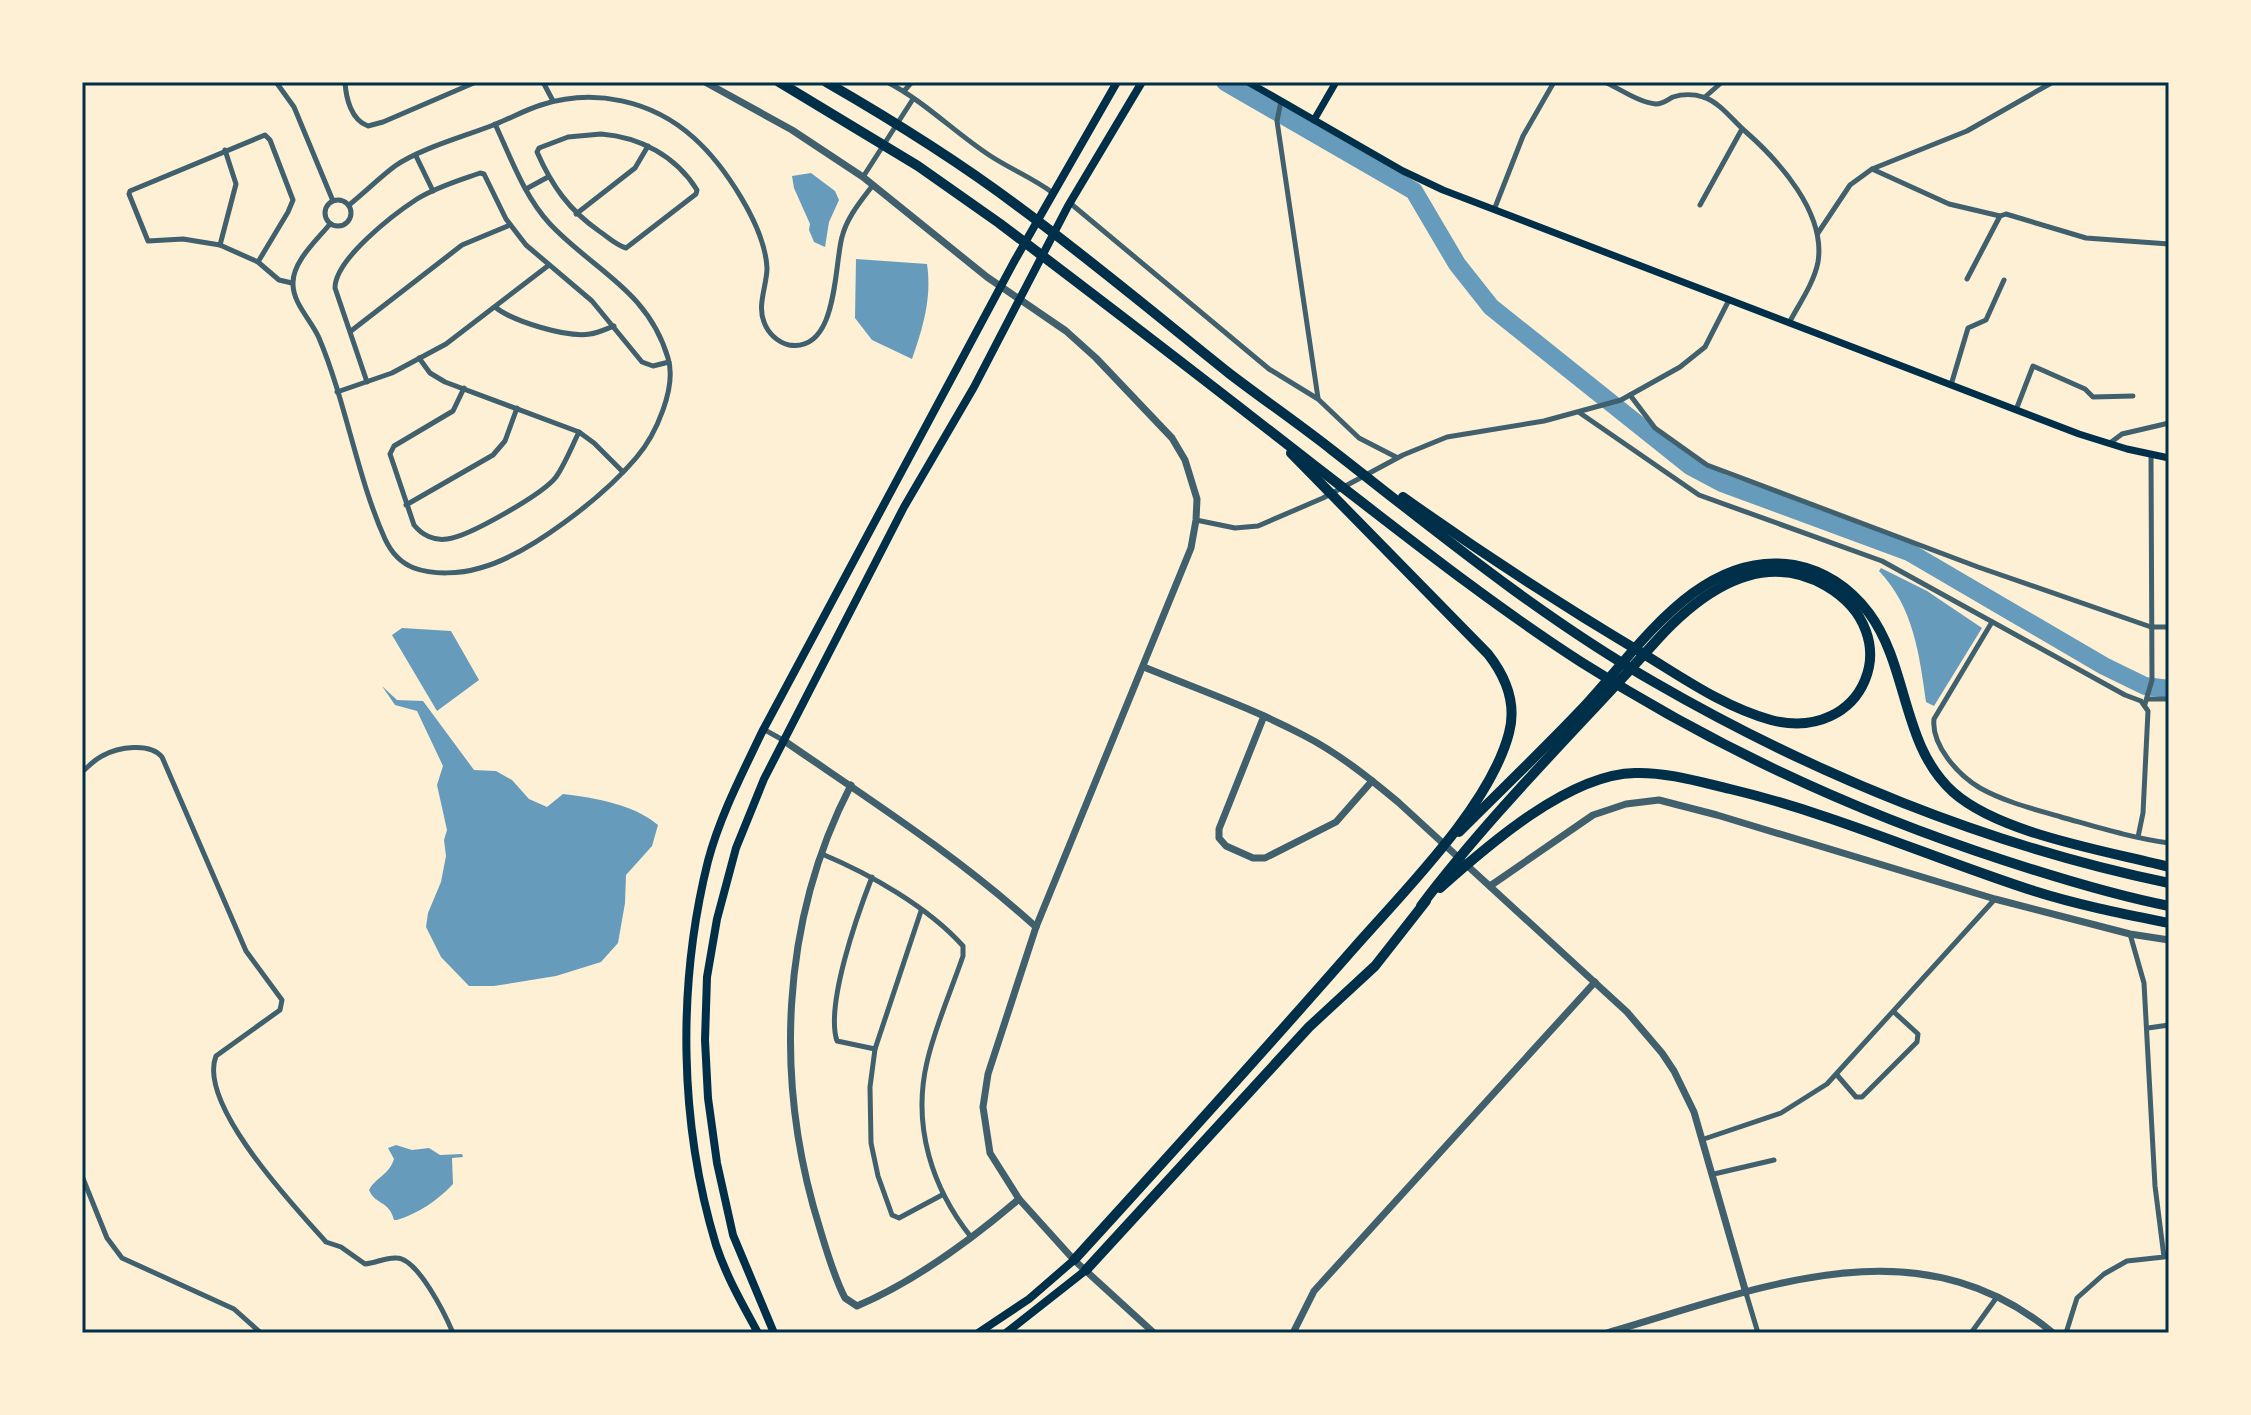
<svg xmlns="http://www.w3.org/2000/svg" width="2251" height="1415" viewBox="0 0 2251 1415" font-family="'IBM Plex Sans',sans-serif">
  <rect width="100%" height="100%" fill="#fdf0d5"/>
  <!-- water -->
  <g fill="#669bbc">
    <polygon points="811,173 835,191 839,200 829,222 825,247 814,242 809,230 810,224 794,188 792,176"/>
    <path d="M856,259L927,264C932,298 923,327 912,359L872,340L855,318Z"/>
    <path d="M1881,568L1927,591L1982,628L1934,706L1926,702C1919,654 1914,608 1879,571Z"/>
    <polygon points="402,628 451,631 479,680 437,711 392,635"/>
    <path d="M382,686L397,700L423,701L474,770L496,771L512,780L529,799L547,807L563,794C595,798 633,804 658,825L652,846L626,875L625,903L618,943L601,962L556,976L494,986H469L441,957L426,927L428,913L441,882L446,856L444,840L447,830L437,785L443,766L417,711L395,705Z"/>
    <path d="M396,1145L412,1150L429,1148L440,1155L462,1154L463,1157L452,1158L453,1184C437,1201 419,1213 397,1220H394C389,1200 375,1205 369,1190C376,1177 389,1175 394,1159L388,1148Z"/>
  </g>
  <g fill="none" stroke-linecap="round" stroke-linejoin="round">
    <!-- river -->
    <polyline stroke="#669bbc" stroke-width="18" points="1225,82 1414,191 1457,264 1491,307 1690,466 1722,483 1909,552 2104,666 2145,686 2169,689"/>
    <!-- minor -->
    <g stroke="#3f606c" stroke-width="5">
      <polyline points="276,82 294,107 333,201"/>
      <path d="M345,82C346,98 351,120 368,126L383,122L476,82"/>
      <polyline points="543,82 553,101"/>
      <path d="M887,82C924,101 954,132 989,155C1010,169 1033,178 1053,193"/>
      <path d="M1605,82C1620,89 1640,103 1656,104C1663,104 1667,100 1673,97C1682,94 1694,94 1703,97C1720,102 1733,121 1746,132C1779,161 1826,213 1818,262C1814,283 1799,304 1789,323"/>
      <polyline points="904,91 912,82"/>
      <polyline points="1705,97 1722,82"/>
      <polyline points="1281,101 1277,121 1318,398"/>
      <path d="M601,134C640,137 676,156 697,190L696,194L626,248C616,245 608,237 599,231C569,210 552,186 537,152L539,148L568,137Z"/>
      <polyline points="416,156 433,191"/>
      <polyline points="1872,169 1949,204 2000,216 2006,214 2086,238 2169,244"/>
      <polyline points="863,177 913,99"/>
      <polyline points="526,189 548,177"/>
      <circle cx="338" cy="213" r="13"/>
      <polyline points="1070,203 1269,369 1318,399 1359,438 1396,457"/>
      <path d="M349,205C364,193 379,178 395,166C421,148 466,136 496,124C511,118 525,110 541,105C594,88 652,100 694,138C724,165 765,226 767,268C767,285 757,305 764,322C768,333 777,342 789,345C838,353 834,266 842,237C847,217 861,201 873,185"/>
      <polyline points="1700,205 1742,129"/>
      <polyline points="1494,210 1523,136 1554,82"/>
      <polyline points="576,214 635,168 648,146"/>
      <path d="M330,224C317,240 292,262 293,284C293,304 312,321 319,338C346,402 357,477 385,539C391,552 401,563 414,568C433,575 460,574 480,568C529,555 603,497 636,458C656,435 677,387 668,358C648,290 593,270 550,224C524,196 511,158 495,124"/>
      <polyline points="1818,233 1850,185 1872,169 1967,131 2053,82"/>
      <polyline points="220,245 236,184 225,150"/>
      <polyline points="258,262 288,212 293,200 270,140 265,135 130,191 129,194 148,241 183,239 220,245 258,262 279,280 292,283"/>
      <polyline points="1967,279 2000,216"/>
      <path d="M495,307C512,321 567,338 590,334C598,333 606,329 614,326"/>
      <polyline points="351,331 462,245 510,225"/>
      <polyline points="419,358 430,373 445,382 579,432 594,443 623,472"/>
      <path d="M367,382L335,288C335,259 394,214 417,199C436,187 460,180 480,173L484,174L506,219L526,245L592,301L642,362L653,366L669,362"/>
      <polyline points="1951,385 1968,328 1986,320 2004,280"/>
      <path d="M464,388L453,411L394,446L390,454L414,525C422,535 434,541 447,539C468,537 543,494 556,477C565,464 572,446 579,432"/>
      <polyline points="337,392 392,373 446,344 549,265"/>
      <polyline points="1630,395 1655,428 1707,465 1978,567 2151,627 2169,627"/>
      <polyline points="2016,410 2033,366 2085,389 2093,397 2133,396"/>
      <polyline points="1580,413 1699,495 1882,561 2125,695 2141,701 2148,711 2143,813 2138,837"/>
      <polyline points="2110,443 2122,434 2169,423"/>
      <polyline points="406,505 493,455 505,441 517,408"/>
      <polyline points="1196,520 1235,528 1258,526 1323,498 1403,455 1447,437 1544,421 1621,400 1680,367 1705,347 1729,300"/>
      <path d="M1992,622L1934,719C1931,745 1958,775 1980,788C2005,802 2034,809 2061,817C2097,827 2132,838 2169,843"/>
      <polyline points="2148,699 2169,699"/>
      <polyline points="2145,704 2152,680 2151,454"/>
      <polyline points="763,729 783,740"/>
      <path d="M82,772C88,767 94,760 102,756C118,747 150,742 162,757L246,951L282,1000L280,1010L216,1056C197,1104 294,1206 326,1242L341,1247L365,1264C376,1263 386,1257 397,1258C418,1259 445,1314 453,1333"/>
      <path d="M822,854C870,874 928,907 963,946V956C951,991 935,1027 927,1062C912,1126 932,1188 971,1237"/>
      <path d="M872,877C858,913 825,1005 837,1041L875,1049"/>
      <polyline points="921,911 875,1049 870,1087 871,1143 878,1176 892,1215 899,1218 942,1195"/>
      <polyline points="2148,1028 2169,1025"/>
      <polyline points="1837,1075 1856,1097 1862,1097 1917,1042 1918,1034 1894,1012"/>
      <polyline points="1704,1139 1781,1113 1827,1084 1995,899"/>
      <polyline points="1714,1174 1774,1160"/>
      <polyline points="82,1176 107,1238 122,1258 234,1309 261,1333"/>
      <polyline points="1746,1293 1758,1333"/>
      <polyline points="1971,1333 1997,1297"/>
      <polyline points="2066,1333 2077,1298 2104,1274 2127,1261 2164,1257 2155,1186 2144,983 2130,934"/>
    </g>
    <!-- tertiary -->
    <g stroke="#3f606c" stroke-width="7">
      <polyline points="705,82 792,130 863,177 987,277 1066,331 1096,358 1172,438 1185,460 1197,499 1196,520 1191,548 1036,927 988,1074 983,1107 990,1153 1019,1199 1074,1260 1154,1333"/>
      <path d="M1144,667C1197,689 1252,708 1303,735C1338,753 1368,777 1398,802L1627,1012L1662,1053L1674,1071L1694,1112L1746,1293"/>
      <polyline points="1264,716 1219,829 1219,838 1226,846 1253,858 1265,858 1336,822 1372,781"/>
      <path d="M783,740C870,800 958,856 1036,927"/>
      <path d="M851,785C780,922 774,1083 820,1229C827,1252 834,1277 845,1298L857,1306C916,1281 971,1240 1019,1199"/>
      <polyline points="1490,886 1593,815 1626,804 1659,800 1717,815 1995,899 2130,934 2169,940"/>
      <polyline points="1293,1333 1314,1291 1595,982"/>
      <path d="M1607,1333C1756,1290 1916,1219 2053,1333"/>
    </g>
    <!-- secondary -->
    <g stroke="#003049" stroke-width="7">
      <polyline points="1248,82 1403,171 1443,190 2079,434 2127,449 2169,458"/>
      <polyline points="1314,120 1336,82"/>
    </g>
    <!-- primary -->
    <g stroke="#003049" stroke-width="8">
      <path d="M758,1333C743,1305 726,1276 716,1245C679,1123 677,985 708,861C720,816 742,774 762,732L1015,260L1117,82"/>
      <polyline points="774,1333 733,1235 717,1163 708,1098 705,1040 707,977 717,919 736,848 764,779 904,507 974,387 1068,206 1142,82"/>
      <polyline points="978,1333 1029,1299 1074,1260"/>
      <polyline points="1006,1333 1086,1270"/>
    </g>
    <!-- motorway -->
    <g stroke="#003049" stroke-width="10">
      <path d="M779,82L918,166L999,223C1105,303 1210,384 1315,466C1402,533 1488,602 1581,662C1713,746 1855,812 2003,860C2058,878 2113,895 2169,906"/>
      <path d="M826,82C892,120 958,161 1019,207C1091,260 1160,318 1230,374C1264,400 1299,424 1332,450C1436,531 1539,616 1654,682C1813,774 1989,846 2169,883"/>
      <path d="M1403,497C1480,552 1560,604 1642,653C1683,678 1724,707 1771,720C1864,744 1910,635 1826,586C1761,548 1700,593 1657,640C1578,728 1492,812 1421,906"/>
      <path d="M1459,832C1499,792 1540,753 1579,712C1636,653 1698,549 1794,565C1825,571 1850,588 1869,613C1909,667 1901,745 1953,792C2000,834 2107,851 2169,867"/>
      <path d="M1440,888C1487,846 1569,774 1635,773C1667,772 1700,782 1730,789C1835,814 1932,858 2034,891C2078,905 2124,914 2169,923"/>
      <path d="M1074,1260C1168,1157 1262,1053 1354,948C1404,891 1490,806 1509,733C1517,703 1506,677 1488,654L1291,453"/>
      <polyline points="1086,1270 1309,1027 1375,966 1426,901"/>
    </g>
  </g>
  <!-- border -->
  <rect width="2251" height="1415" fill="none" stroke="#fdf0d5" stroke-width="168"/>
  <rect x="84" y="84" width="2083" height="1247" fill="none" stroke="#003049" stroke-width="3"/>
</svg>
